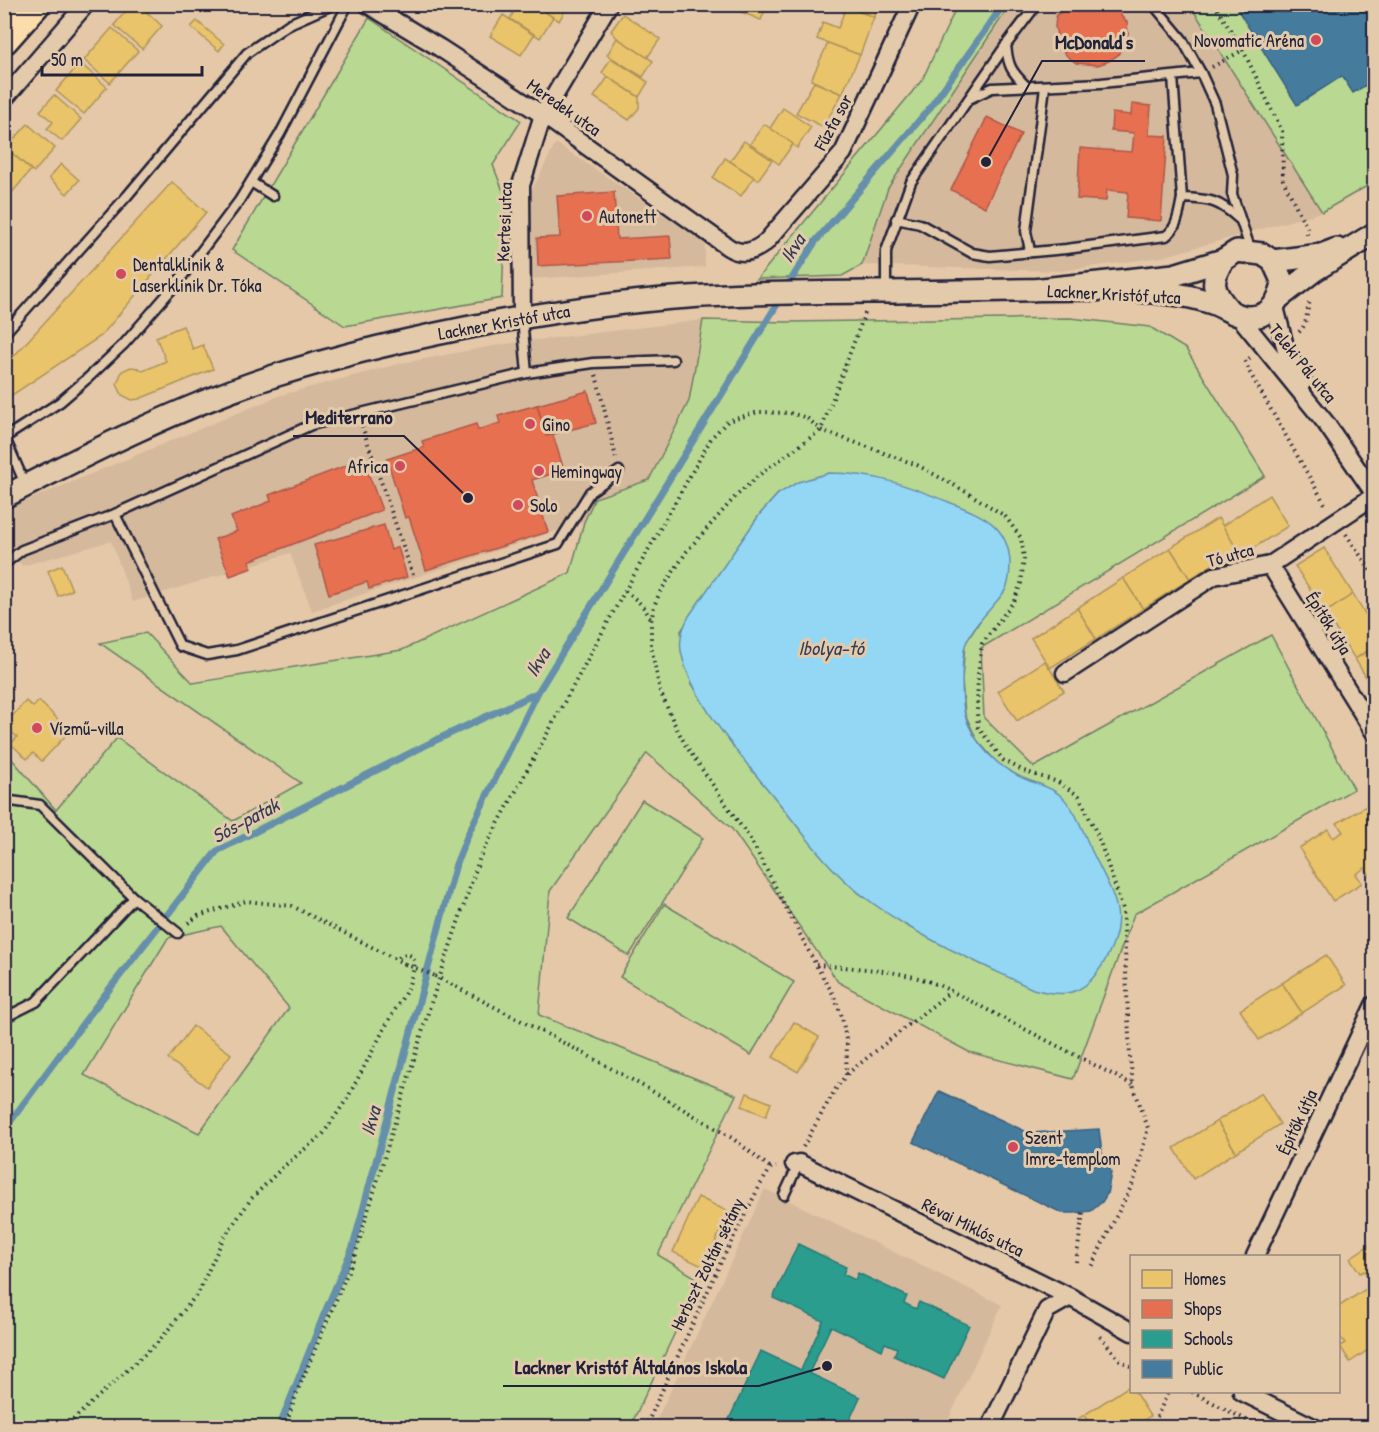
<svg xmlns="http://www.w3.org/2000/svg" width="1379" height="1432" viewBox="0 0 1379 1432" font-family="'Patrick Hand',sans-serif">
  <rect width="100%" height="100%" fill="#e4c8a8"/>
  <filter id="ink" filterUnits="userSpaceOnUse"><feTurbulence type="fractalNoise" baseFrequency=".0167" numOctaves="2"/><feDisplacementMap in="SourceGraphic" scale="12" xChannelSelector="R" yChannelSelector="G"/><feConvolveMatrix kernelMatrix="1 2 1 2 8 2 1 2 1" color-interpolation-filters="sRGB"/></filter>
  <g filter="url(#ink)">
    <!-- built -->
    <g fill="#d5b99c">
      <polygon points="1010,5 1190,5 1322,212 1162,257 1060,271 862,265 888,188"/>
      <polygon points="556,143 705,242 705,267 531,279 530,194"/>
      <polygon points="703,320 689,401 649,480 595,498 584,522 312,611 290,553 133,602 111,541 22,566 5,537 4,510 281,395 402,363 504,344"/>
      <polygon points="765,1189 1002,1305 945,1427 653,1428"/>
    </g>
    <!-- green -->
    <g fill="#b9d891" stroke="#6e7d66" stroke-width="1.5" fill-rule="evenodd">
      <polygon points="956,5 1010,5 888,188 862,265 842,276 757,279 922,80 957,6"/>
      <polygon points="1190,5 1374,5 1374,182 1322,212"/>
      <polygon points="369,18 521,121 493,165 506,199 502,298 345,326 232,250"/>
      <path d="M1070,318L1150,327L1186,349L1265,476L981,648L984,718L1034,767L1271,635L1354,789L1134,914L1073,1079L969,1052L838,982L732,829L647,753L550,891L539,1015L736,1095L658,1255L700,1280L630,1427L5,1428L4,750L56,810L117,738L233,821L301,783L100,643L146,633L193,683L402,650L570,573L584,522L595,498L649,480L689,401L703,320L788,322ZM778,494L1005,590L983,616L965,644L962,680L965,714L977,740L1000,766L1022,778L1044,786L941,944L907,926L856,891L821,855L732,745L692,684L685,665L681,631L760,514ZM221,926L289,1008L199,1133L84,1075L168,938Z"/>
      <polygon points="642,800 703,838 629,956 568,918"/>
      <polygon points="664,904 794,982 751,1055 620,977"/>
    </g>
    <!-- water -->
    <path fill="#93d7f5" stroke="#668fab" stroke-width="1.5" d="M829,473C875,473 909,486 951,503C982,515 1008,525 1010,562C1010,570 1009,585 1004,592C992,609 974,623 966,643C961,655 961,701 965,715C973,743 998,768 1025,779C1037,784 1052,787 1061,796C1076,809 1082,830 1090,847C1099,867 1113,889 1117,910C1121,934 1107,962 1091,980C1074,998 1055,995 1033,989C973,960 910,934 858,892C827,867 803,833 779,803C747,764 690,700 681,651C679,637 683,628 689,616L760,514L778,494L798,482Z"/>
    <!-- homes -->
    <g fill="#e9c46a" stroke="#ad935c" stroke-width="1.5">
      <polygon points="132,4 138,4 162,26 142,49 114,25"/>
      <polygon points="518,4 533,4 553,17 540,38 510,19"/>
      <polygon points="533,4 569,4 559,21"/>
      <polygon points="741,4 757,4 766,8 761,20 739,11"/>
      <polygon points="843,4 879,4 874,17"/>
      <polygon points="846,7 874,17 860,55 817,39 823,22 838,28"/>
      <polygon points="623,14 660,39 647,58 617,38 611,31"/>
      <polygon points="503,15 534,35 521,55 490,36"/>
      <polygon points="197,21 224,44 219,51 191,27"/>
      <polygon points="112,28 138,51 110,83 84,60"/>
      <polygon points="617,38 653,61 643,77 607,55"/>
      <polygon points="828,43 860,55 842,94 811,80"/>
      <polygon points="611,58 648,82 639,97 602,73"/>
      <polygon points="80,63 107,87 84,114 56,91"/>
      <polygon points="608,77 639,97 639,108 629,120 594,97"/>
      <polygon points="814,82 842,94 823,127 796,113"/>
      <polygon points="54,95 81,119 62,141 47,129 53,122 40,111"/>
      <polygon points="783,108 811,127 797,148 770,128"/>
      <polygon points="28,124 55,148 34,172 6,148"/>
      <polygon points="764,124 793,144 779,164 750,144"/>
      <polygon points="744,141 772,160 758,180 730,161"/>
      <polygon points="6,148 31,170 5,201 4,150"/>
      <polygon points="725,158 754,177 741,196 713,178"/>
      <polygon points="61,164 79,180 67,194 49,178"/>
      <polygon points="172,182 206,212 101,336 9,397 4,396 4,367"/>
      <polygon points="183,326 193,349 203,345 213,369 139,399 132,400 122,395 117,384 122,371 131,367 138,368 143,371 166,361 156,337"/>
      <polygon points="1269,495 1288,526 1241,556 1222,526"/>
      <polygon points="1218,518 1237,549 1190,579 1170,548"/>
      <polygon points="1170,548 1190,579 1143,609 1123,578"/>
      <polygon points="1324,548 1353,594 1325,613 1295,566"/>
      <polygon points="62,565 72,590 58,596 48,571"/>
      <polygon points="1123,578 1143,609 1096,639 1077,608"/>
      <polygon points="1353,594 1374,628 1374,647 1355,659 1325,613"/>
      <polygon points="1077,608 1096,639 1050,668 1031,638"/>
      <polygon points="1374,647 1374,690 1355,659"/>
      <polygon points="1045,661 1064,691 1017,721 998,691"/>
      <polygon points="26,701 33,707 39,701 70,731 42,761 33,753 27,759 11,744 17,737 4,725"/>
      <polygon points="1368,805 1374,815 1374,875 1371,877 1365,868 1356,874 1362,883 1333,901 1299,848 1328,829 1333,838 1343,832 1337,823"/>
      <polygon points="1326,955 1346,985 1302,1013 1282,983"/>
      <polygon points="1282,983 1302,1013 1259,1040 1240,1010"/>
      <polygon points="794,1022 819,1037 798,1072 773,1057"/>
      <polygon points="193,1026 231,1054 207,1087 168,1059"/>
      <polygon points="747,1093 771,1103 766,1116 742,1106"/>
      <polygon points="1261,1093 1280,1124 1236,1152 1217,1121"/>
      <polygon points="1217,1121 1236,1152 1193,1179 1174,1148"/>
      <polygon points="698,1197 729,1212 704,1267 673,1252"/>
      <polygon points="1374,1242 1374,1296 1369,1287 1373,1285 1364,1271 1360,1273 1350,1258"/>
      <polygon points="1369,1287 1374,1296 1374,1346 1350,1362 1340,1346 1345,1343 1338,1334 1338,1307"/>
      <polygon points="1131,1385 1132,1392 1135,1392 1150,1416 1132,1428 1092,1428 1084,1415"/>
      <polygon points="1084,1415 1092,1428 1064,1428"/>
    </g>
    <!-- shops -->
    <g fill="#e76f51" stroke="#ac584a" stroke-width="1.5">
      <polygon points="1065,4 1121,4 1121,16 1127,22 1128,34 1118,55 1109,61 1098,65 1076,63 1067,56 1060,48 1055,27 1056,15 1064,10"/>
      <polygon points="1132,104 1151,106 1149,135 1167,136 1161,221 1126,218 1128,192 1107,190 1106,201 1077,199 1080,148 1132,152 1134,133 1111,131 1112,113 1131,115"/>
      <polygon points="987,117 1021,134 985,207 951,190"/>
      <polygon points="614,192 617,239 670,236 672,259 538,266 537,238 560,237 557,196"/>
      <polygon points="588,391 596,423 546,436 537,405"/>
      <polygon points="537,405 546,436 553,435 564,470 532,480 548,532 426,570 409,517 405,518 387,459 424,447 422,441 476,424 478,430 500,423 498,416"/>
      <polygon points="363,459 382,510 249,561 252,568 230,576 215,539 237,531 231,517 271,501 269,495"/>
      <polygon points="384,525 391,550 398,547 407,577 369,589 367,582 329,594 314,545"/>
    </g>
    <!-- schools -->
    <polygon fill="#2a9d8f" stroke="#287876" stroke-width="1.5" points="798,1244 846,1267 843,1274 855,1280 858,1273 907,1296 904,1303 916,1309 919,1302 969,1325 944,1379 894,1356 897,1348 885,1343 882,1350 831,1326 809,1373 860,1397 846,1428 725,1428 761,1351 801,1370 823,1321 773,1298"/>
    <!-- public -->
    <g fill="#457b9d" stroke="#3a6080" stroke-width="1.5">
      <polygon points="1234,4 1374,4 1374,80 1353,93 1342,76 1297,105"/>
      <polygon points="939,1091 1029,1133 1099,1129 1102,1153 1108,1161 1111,1173 1107,1194 1102,1202 1091,1211 1075,1213 1062,1213 913,1142"/>
    </g>
    <g fill="none" stroke-linecap="round" stroke-linejoin="round">
      <!-- stream -->
      <g stroke="#668fab" stroke-width="7">
        <polyline points="786,288 815,242 929,109 1004,4"/>
        <polyline points="4,1130 90,1014 217,851 436,740 537,693"/>
        <polyline points="279,1428 323,1317 353,1247 456,864 469,832 538,692 781,298"/>
      </g>
      <!-- service casing -->
      <g stroke="#22223b" stroke-width="13">
        <g id="service">
          <polyline points="1153,4 1182,39 1201,73"/>
          <path d="M1006,45C1008,66 1011,71 1026,86"/>
          <polyline points="1173,77 1182,198"/>
          <polyline points="969,99 992,88 1101,83 1201,73 1215,104 1233,175 1232,194 1251,251"/>
          <polyline points="251,182 273,196"/>
          <path d="M896,219L920,224L972,253L990,256L1066,249L1166,236C1178,227 1179,212 1182,198C1210,199 1218,200 1239,219"/>
          <polyline points="1030,251 1026,231 1045,87"/>
          <polyline points="886,292 886,251 911,182 1006,45 1037,4"/>
          <polyline points="522,318 527,373"/>
          <polyline points="4,334 127,196 247,53 289,24 334,4"/>
          <polyline points="4,438 60,402 89,377 124,344 178,282 239,201 280,134 348,4"/>
          <polyline points="5,438 25,484"/>
          <polyline points="115,514 180,646 207,655 237,650 558,544 590,492 619,471"/>
          <polyline points="4,564 22,550 115,514 311,425 527,373 593,363 673,360"/>
          <polyline points="4,800 40,805 134,898"/>
          <polyline points="4,1018 36,1002 134,898 178,933"/>
          <polyline points="784,1195 799,1163"/>
        </g>
      </g>
      <!-- minor casing -->
      <g stroke="#22223b" stroke-width="21">
        <g id="minor">
          <path d="M367,4L440,48L543,115L728,247C742,256 754,252 766,242L843,153L912,4"/>
          <polyline points="4,99 86,4"/>
          <polyline points="1275,307 1286,350 1303,382"/>
          <polyline points="1238,315 1325,422 1374,493"/>
          <polyline points="522,318 521,185 543,115 609,4"/>
          <polyline points="1270,565 1374,732"/>
          <polyline points="1065,673 1214,576 1270,565 1374,496"/>
          <polyline points="794,1164 799,1163 1070,1297 1132,1332"/>
          <polyline points="1255,1256 1374,1005"/>
          <polyline points="1242,1392 1315,1428"/>
          <polyline points="990,1428 1047,1310 1070,1297"/>
        </g>
      </g>
      <!-- tertiary casing -->
      <g stroke="#22223b" stroke-width="26">
        <g id="tertiary">
          <path d="M1223,260C1210,281 1212,291 1229,310"/>
          <polyline points="1273,261 1321,255 1337,249"/>
          <polyline points="1280,297 1315,270 1374,234"/>
          <path d="M4,497C90,452 182,406 274,376C347,353 421,336 496,322C560,311 624,301 689,297C778,291 868,293 958,291C1029,290 1102,286 1172,294C1185,295 1200,299 1212,303C1224,307 1236,317 1249,317C1271,317 1279,301 1283,283L1273,261L1262,254L1237,251L1223,260L1174,275L1033,290"/>
        </g>
      </g>
      <!-- primary casing -->
      <g stroke="#22223b" stroke-width="32">
        <polyline id="primary" points="4,40 36,4"/>
      </g>
      <!-- path -->
      <g stroke="#22223b" stroke-width="4" stroke-dasharray="1.5 4.5" stroke-linecap="butt">
        <polyline points="1214,4 1243,50 1282,131 1283,180 1307,228 1307,238"/>
        <polyline points="1212,67 1243,50"/>
        <path d="M1299,332C1308,324 1306,312 1310,301"/>
        <polyline points="1250,358 1245,361 1250,373 1326,506"/>
        <polyline points="596,375 616,458"/>
        <polyline points="362,426 414,578"/>
        <polyline points="1346,534 1374,576"/>
        <path d="M625,591C637,600 645,606 651,621"/>
        <polyline points="188,923 198,916 246,901 292,906 405,964"/>
        <path d="M816,965C862,969 909,969 951,991"/>
        <polyline points="435,976 585,1054 661,1096 732,1138 771,1168"/>
        <polyline points="847,1074 951,991 1133,1085"/>
        <polyline points="803,1147 835,1090 846,1075 847,1045 842,1017 833,994 816,965 752,842 686,746 674,723 660,691 651,646 651,622 654,606 660,592 687,551 736,496 759,475 821,430 865,313"/>
        <polyline points="1076,1262 1083,1212"/>
        <polyline points="1100,1336 1120,1360 1132,1367"/>
        <polyline points="1192,1392 1262,1428"/>
        <path d="M64,1428L159,1341L198,1293L223,1239L251,1199L283,1167L323,1134L347,1099L390,1018L408,988L415,964L413,957C406,953 401,953 397,961"/>
        <polyline points="285,1428 297,1392 355,1255 430,1006 480,857 621,598 712,437 728,421 758,412 790,413 807,418 821,430 917,465 970,494 1005,516 1021,538 1024,558 1021,583 1014,601 982,644 978,674 977,713 978,727 1003,760 1024,771 1058,782 1079,796 1098,836 1123,909 1130,1058 1133,1085 1148,1128 1134,1181 1090,1269"/>
        <polyline points="645,1428 720,1264 760,1185 771,1168 776,1167"/>
        <polyline points="1152,1428 1168,1392"/>
      </g>
      <!-- service -->
      <use href="#service" stroke="#e3caab" stroke-width="8"/>
      <!-- minor -->
      <use href="#minor" stroke="#e3caab" stroke-width="16"/>
      <!-- tertiary -->
      <use href="#tertiary" stroke="#e3caab" stroke-width="21"/>
      <!-- primary -->
      <use href="#primary" stroke="#fddcac" stroke-width="27"/>
      <!-- path-bridge -->
      <polyline stroke="#22223b" stroke-width="4" stroke-dasharray="1.5 4.5" stroke-linecap="butt" points="405,964 435,976"/>
    </g>
  </g>
  <!-- markers -->
  <g fill="#d1495b" stroke="#e3caab" stroke-width="2">
    <circle cx="1316" cy="40" r="6"/>
    <circle cx="587" cy="216" r="6"/>
    <circle cx="121" cy="274" r="6"/>
    <circle cx="530" cy="424" r="6"/>
    <circle cx="400" cy="466" r="6"/>
    <circle cx="539" cy="471" r="6"/>
    <circle cx="518" cy="505" r="6"/>
    <circle cx="37" cy="728" r="6"/>
    <circle cx="1013" cy="1147" r="6"/>
  </g>
  <g text-anchor="middle" dominant-baseline="central" stroke-width="6" stroke-linejoin="round" paint-order="stroke">
    <!-- poi labels -->
    <g font-size="18" fill="#22223b" stroke="#e3caab" text-anchor="start">
      <text x="1304" y="40" text-anchor="end">Novomatic Aréna</text>
      <text x="599" y="216">Autonett</text>
      <text x="133" y="264">Dentalklinik &amp;<tspan x="133" dy="21">Laserklinik Dr. Tóka</tspan></text>
      <text x="542" y="424">Gino</text>
      <text x="388" y="466" text-anchor="end">Africa</text>
      <text x="551" y="471">Hemingway</text>
      <text x="530" y="505">Solo</text>
      <text x="49" y="728">Vízmű-villa</text>
      <text x="1025" y="1137">Szent<tspan x="1025" dy="21">Imre-templom</tspan></text>
    </g>
    <!-- street labels -->
    <g font-size="18" fill="#22223b" stroke="#e3caab">
      <text transform="translate(564 107) rotate(35)">Meredek utca</text>
      <text transform="translate(833 122) rotate(-62)">Fűzfa sor</text>
      <text transform="translate(504 222) rotate(-88)">Kertesi utca</text>
      <text transform="translate(1114 294) rotate(3)">Lackner Kristóf utca</text>
      <text transform="translate(504 322) rotate(-10)">Lackner Kristóf utca</text>
      <text transform="translate(1303 363) rotate(51)">Teleki Pál utca</text>
      <text transform="translate(1230 555) rotate(-15)">Tó utca</text>
      <text transform="translate(1329 623) rotate(58)">Építők útja</text>
      <text transform="translate(1297 1122) rotate(-65)">Építők útja</text>
      <text transform="translate(973 1227) rotate(26)">Révai Miklós utca</text>
      <text transform="translate(707 1264) rotate(-64)">Herbszt Zoltán sétány</text>
    </g>
    <!-- water labels -->
    <g font-size="20" font-style="italic" fill="#333d57" stroke="#e3caab">
      <text transform="translate(792 248) rotate(-57)">Ikva</text>
      <text x="831" y="647">Ibolya-tó</text>
      <text transform="translate(537 662) rotate(-58)">Ikva</text>
      <text transform="translate(245 820) rotate(-28)">Sós-patak</text>
      <text transform="translate(370 1121) rotate(-75)">Ikva</text>
    </g>
  </g>
  <!-- callouts -->
  <path fill="none" stroke="#22223b" stroke-width="2" d="M986 162L1042 61H1145M468 498L404 436H293M827 1366L759 1386H503"/>
  <g fill="#22223b" stroke="#e3caab" stroke-width="2">
    <circle cx="986" cy="162" r="6"/>
    <circle cx="468" cy="498" r="6"/>
    <circle cx="827" cy="1366" r="6"/>
  </g>
  <g font-size="20" text-anchor="middle" font-weight="bold" fill="#22223b" stroke="#e3caab" stroke-width="6" stroke-linejoin="round" paint-order="stroke">
    <text x="1094" y="49">McDonald's</text>
    <text x="349" y="424">Mediterrano</text>
    <text x="631" y="1374">Lackner Kristóf Általános Iskola</text>
  </g>
  <!-- margin -->
  <rect width="1379" height="1432" fill="none" stroke="#e3caab" stroke-width="24"/>
  <rect x="12" y="12" width="1355" height="1408" fill="none" stroke="#22223b" stroke-width="2" filter="url(#ink)"/>
  <!-- legend -->
  <rect x="1130" y="1255" width="210" height="138" fill="#e3caab" stroke="#96877e" stroke-width="1.5"/>
  <rect x="1142" y="1270" width="30" height="18" fill="#e9c46a" stroke="#96877e" stroke-width="1.5"/>
  <text x="1184" y="1285" font-size="18" fill="#22223b">Homes</text>
  <rect x="1142" y="1300" width="30" height="18" fill="#e76f51" stroke="#96877e" stroke-width="1.5"/>
  <text x="1184" y="1315" font-size="18" fill="#22223b">Shops</text>
  <rect x="1142" y="1330" width="30" height="18" fill="#2a9d8f" stroke="#96877e" stroke-width="1.5"/>
  <text x="1184" y="1345" font-size="18" fill="#22223b">Schools</text>
  <rect x="1142" y="1360" width="30" height="18" fill="#457b9d" stroke="#96877e" stroke-width="1.5"/>
  <text x="1184" y="1375" font-size="18" fill="#22223b">Public</text>
  <!-- scale -->
  <path d="M42 66v9h160v-9" fill="none" stroke="#22223b" stroke-width="3"/>
  <text x="51" y="66" font-size="18" fill="#22223b" stroke="#e3caab" stroke-width="4.5" paint-order="stroke">50 m</text>
</svg>
